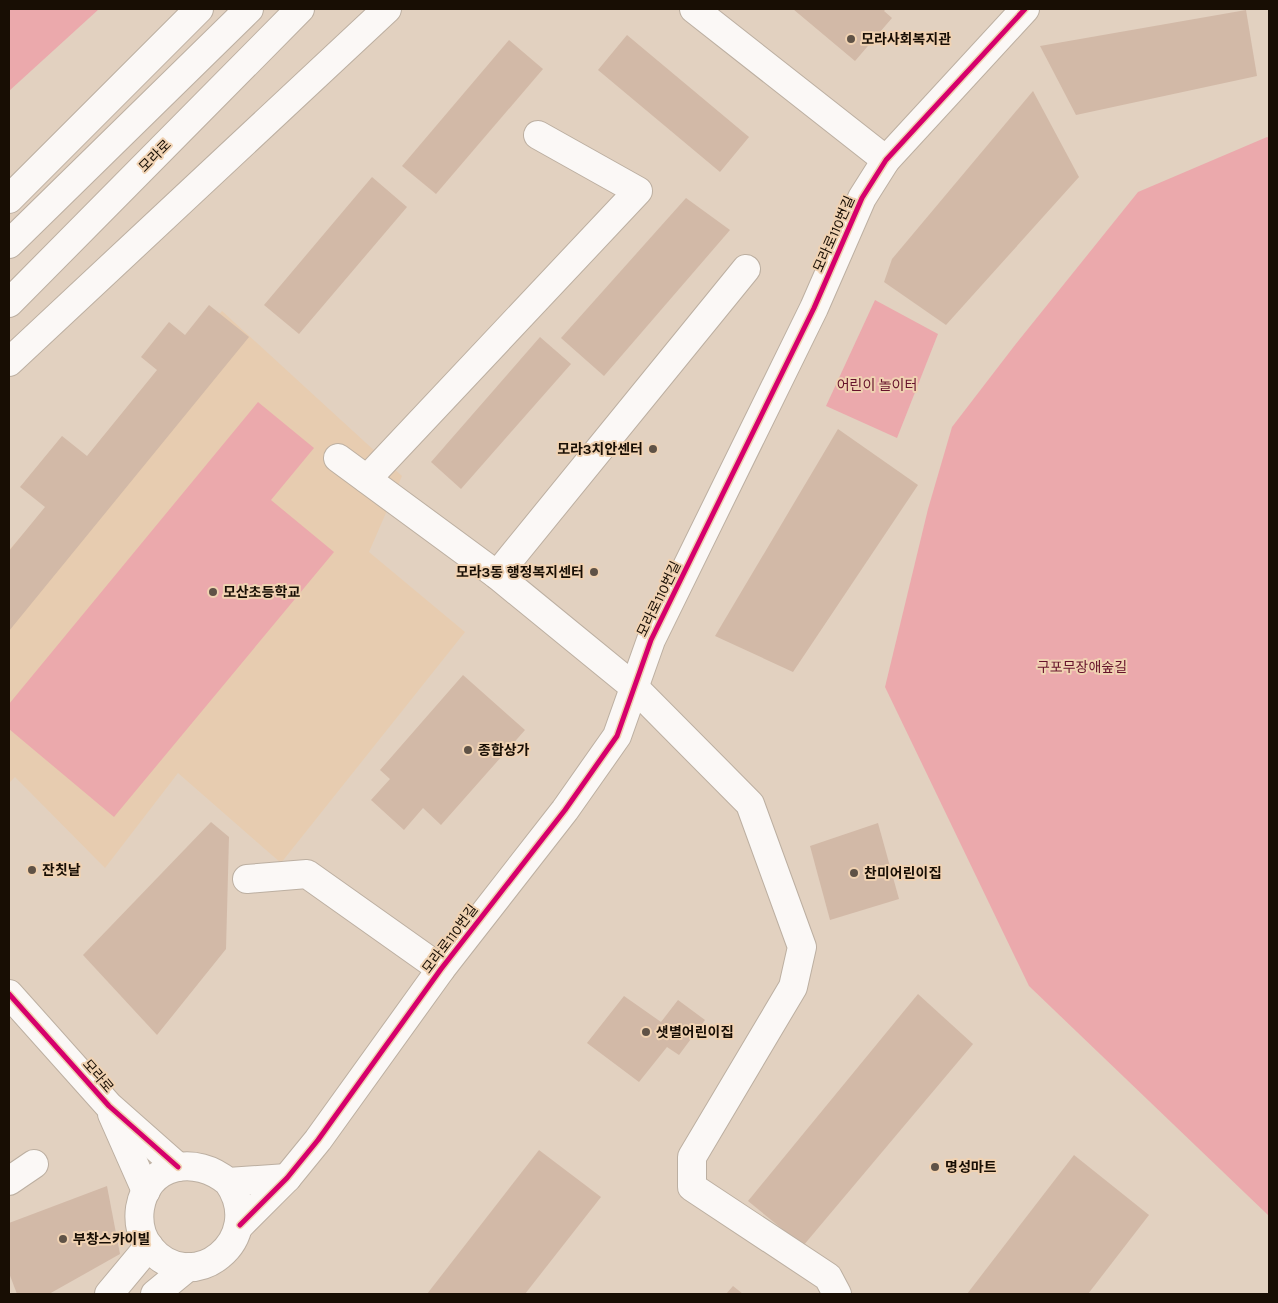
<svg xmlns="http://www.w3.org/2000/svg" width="1278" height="1303" viewBox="0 0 1278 1303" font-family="Karla,'Noto Sans KR',sans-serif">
  <rect width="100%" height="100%" fill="#e2d1c0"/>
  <!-- built -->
  <polygon fill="#e7ccb0" points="222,311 402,476 369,552 465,632 281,863 178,773 105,868 15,777 9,783 9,550"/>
  <!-- green -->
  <g fill="#eba9ac">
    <polygon points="9,9 99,9 9,91"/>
    <polygon points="1267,137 1269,138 1269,1216 1029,986 885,687 928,509 952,427 1015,345 1138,192"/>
    <polygon points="875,300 938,334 897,438 826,406"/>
    <polygon points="258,402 314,448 271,500 334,552 114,817 9,729 9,704"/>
  </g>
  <!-- building -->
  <g fill="#d2b9a7">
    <polygon points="793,9 886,9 884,11 892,18 855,61"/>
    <polygon points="1246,10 1257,76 1076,115 1040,46"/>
    <polygon points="627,35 749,137 720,172 598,70"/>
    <polygon points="509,40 543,69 436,194 402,166"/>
    <polygon points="1033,91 1079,177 946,325 884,282 892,259"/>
    <polygon points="372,177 407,207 299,334 264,305"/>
    <polygon points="686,198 730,230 604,376 561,338"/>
    <polygon points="209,305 249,337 9,631 9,551 45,507 20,487 62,436 87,456 157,370 141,357 169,322 185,335"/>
    <polygon points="540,337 571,364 461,489 431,462"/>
    <polygon points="838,429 918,485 793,672 715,636"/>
    <polygon points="463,675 525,730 441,825 423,808 404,830 371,800 390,779 380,770"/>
    <polygon points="211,822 229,837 226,949 157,1035 83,955"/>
    <polygon points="878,823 899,899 830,920 810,846"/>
    <polygon points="918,994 973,1044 803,1246 748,1201"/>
    <polygon points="624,996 661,1022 678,1000 705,1020 679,1055 667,1047 639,1082 587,1043"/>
    <polygon points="539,1150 601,1197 525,1294 427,1294"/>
    <polygon points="1074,1155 1149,1215 1088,1294 967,1294"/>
    <polygon points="107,1186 120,1254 49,1294 17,1294 9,1273 9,1223"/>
    <polygon points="733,1286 743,1294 726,1294"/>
  </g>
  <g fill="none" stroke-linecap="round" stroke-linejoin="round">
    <!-- minor casing -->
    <g stroke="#bcafa1" stroke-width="30">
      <g id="minor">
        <polyline points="694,9 886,160"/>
        <polyline points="338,458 497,575 634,687 750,804 802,947 793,987 692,1157 692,1187 828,1277 837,1294"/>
        <polyline points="367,479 638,191 538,135"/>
        <polyline points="497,575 746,269"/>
        <polyline points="247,879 307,874 441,969"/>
        <polyline points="9,994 109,1106 178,1167"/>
        <polyline points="112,1114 146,1191"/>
        <polyline points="9,1181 34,1164"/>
        <path d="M228,1182C268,1239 192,1299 150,1248C141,1237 138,1222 140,1208C148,1162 196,1155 228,1182L287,1178"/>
        <polyline points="240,1225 287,1178 318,1140 441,969 565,810 617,736 651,640 814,308 862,198 886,160 1025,9"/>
        <polyline points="109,1294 149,1246"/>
        <polyline points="155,1294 188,1267"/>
      </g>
    </g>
    <!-- major casing -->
    <g stroke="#bcafa1" stroke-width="30">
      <g id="major">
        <polyline points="9,199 199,9"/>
        <polyline points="9,362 387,9"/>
      </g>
    </g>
    <!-- highway casing -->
    <g stroke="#bcafa1" stroke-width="30">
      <g id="highway">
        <polyline points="9,244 249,9"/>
        <polyline points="9,303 300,9"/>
      </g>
    </g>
    <!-- minor -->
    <use href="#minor" stroke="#fbf8f6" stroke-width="28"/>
    <!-- major -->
    <use href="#major" stroke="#fbf8f6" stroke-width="28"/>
    <!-- highway -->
    <use href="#highway" stroke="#fbf8f6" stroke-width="28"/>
    <!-- cycleway casing -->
    <g stroke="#f0d2b2" stroke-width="8">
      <g id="cycleway">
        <polyline points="9,994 109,1106 178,1167"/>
        <polyline points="240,1225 287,1178 318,1140 441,969 565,810 617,736 651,640 814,308 862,198 886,160 1025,9"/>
      </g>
    </g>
    <!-- cycleway -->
    <use href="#cycleway" stroke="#d6006c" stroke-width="5"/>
  </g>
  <!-- markers -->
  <g fill="#5f5246" stroke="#f0d2b2" stroke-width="2">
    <circle cx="851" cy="39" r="5"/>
    <circle cx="653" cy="449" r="5"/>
    <circle cx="594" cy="572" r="5"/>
    <circle cx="213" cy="592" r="5"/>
    <circle cx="468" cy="750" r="5"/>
    <circle cx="32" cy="870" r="5"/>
    <circle cx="854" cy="873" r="5"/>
    <circle cx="646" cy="1032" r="5"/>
    <circle cx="935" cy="1167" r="5"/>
    <circle cx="63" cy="1239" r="5"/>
  </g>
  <g text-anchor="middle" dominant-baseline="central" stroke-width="4" stroke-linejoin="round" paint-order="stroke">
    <!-- poi labels -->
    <g font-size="14" font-weight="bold" fill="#180e04" stroke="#f0d2b2" text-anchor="start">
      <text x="861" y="39">모라사회복지관</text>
      <text x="643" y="449" text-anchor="end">모라3치안센터</text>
      <text x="584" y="572" text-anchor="end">모라3동 행정복지센터</text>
      <text x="223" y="592">모산초등학교</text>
      <text x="478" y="750">종합상가</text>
      <text x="42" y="870">잔칫날</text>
      <text x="864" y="873">찬미어린이집</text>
      <text x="656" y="1032">샛별어린이집</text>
      <text x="945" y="1167">명성마트</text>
      <text x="73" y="1239">부창스카이빌</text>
    </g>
    <!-- street labels -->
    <g font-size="14" fill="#180e04" stroke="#f0d2b2">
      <text transform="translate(155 156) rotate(-45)">모라로</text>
      <text transform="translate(834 234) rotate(-66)">모라로110번길</text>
      <text transform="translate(659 599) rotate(-64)">모라로110번길</text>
      <text transform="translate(450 939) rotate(-53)">모라로110번길</text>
      <text transform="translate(98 1076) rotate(49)">모라로</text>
    </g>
    <!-- park labels -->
    <g font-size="14" fill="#66132b" stroke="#f0d2b2">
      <text x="877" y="385">어린이 놀이터</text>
      <text x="1082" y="667">구포무장애숲길</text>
    </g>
  </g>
  <!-- border -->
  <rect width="1278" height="1303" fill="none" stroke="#180e04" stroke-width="20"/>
</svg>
